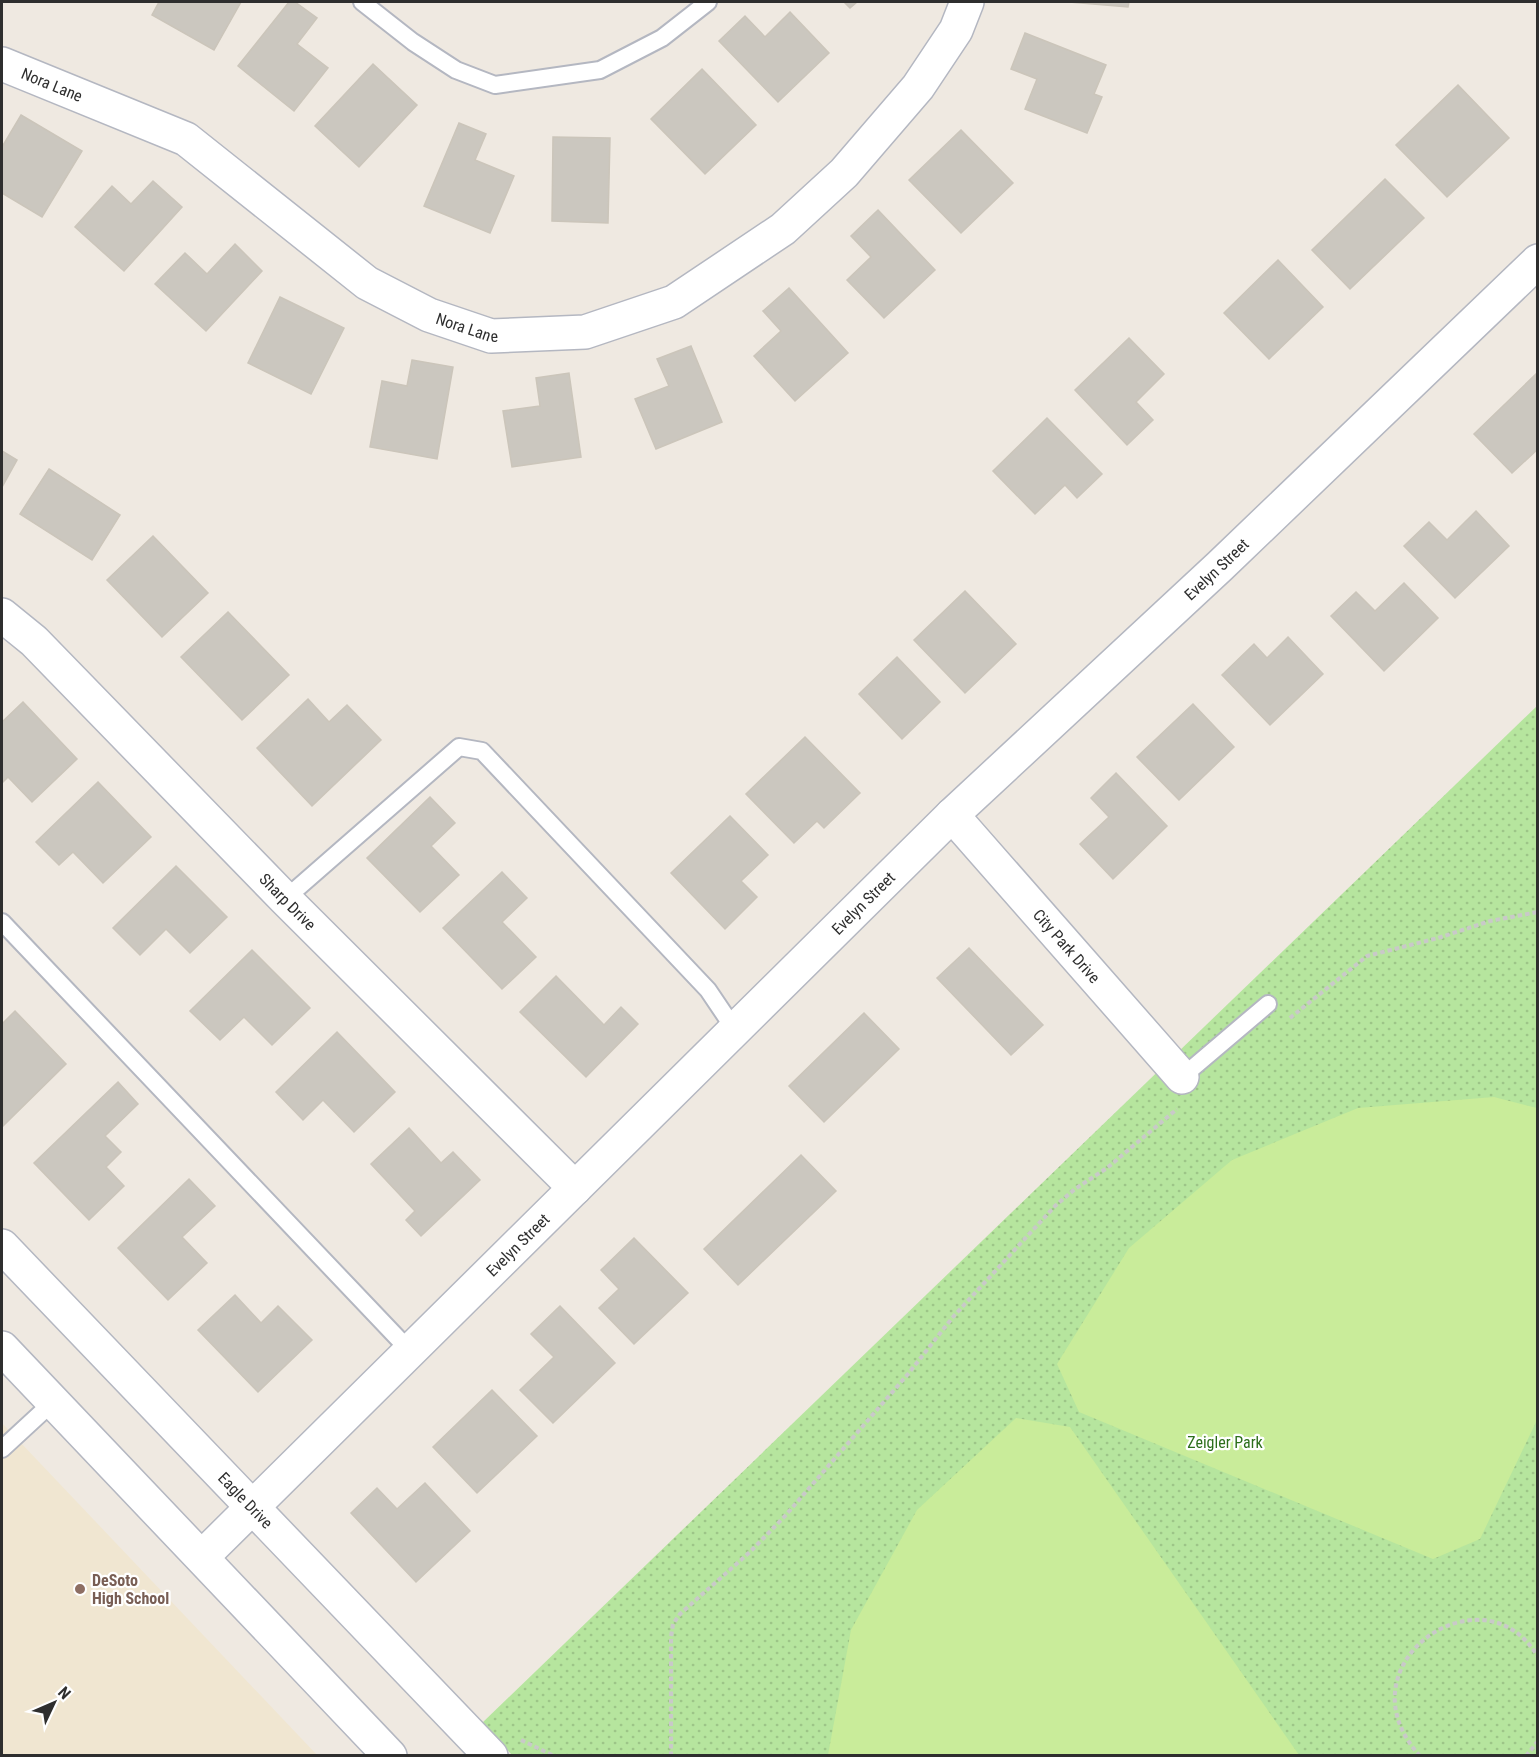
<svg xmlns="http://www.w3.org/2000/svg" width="1539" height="1757" viewBox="0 0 1539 1757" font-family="'Roboto Condensed',sans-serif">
  <defs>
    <pattern id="grass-dots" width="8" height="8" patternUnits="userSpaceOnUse" patternTransform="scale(1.5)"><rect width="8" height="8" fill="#b6e59e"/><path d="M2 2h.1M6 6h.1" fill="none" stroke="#9dc588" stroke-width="1.8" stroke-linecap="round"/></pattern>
  </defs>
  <rect width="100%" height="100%" fill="#efe9e1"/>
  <!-- education -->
  <polygon fill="#f0e6d1" points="2,1423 317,1755 2,1755"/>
  <!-- grass -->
  <polygon fill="url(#grass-dots)" points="1537,706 1537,1755 513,1756 482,1723"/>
  <!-- pitch -->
  <g fill="#c9ec9a">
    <polygon points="1494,1097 1537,1108 1537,1420 1480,1539 1433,1559 1079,1412 1057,1364 1129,1248 1232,1160 1358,1108"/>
    <polygon points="1016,1418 1070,1427 1299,1755 828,1755 851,1630 917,1510"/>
  </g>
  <!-- building -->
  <g fill="#cbc7bf" stroke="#cbc5ba" stroke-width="1.5">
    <polygon points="159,2 241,2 214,50 152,15"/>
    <polygon points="289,2 295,2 317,18 297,44 328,68 294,111 238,66"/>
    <polygon points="844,2 857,2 850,8"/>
    <polygon points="1069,2 1129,2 1128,7"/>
    <polygon points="790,12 829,53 778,102 719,41 745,16 765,37"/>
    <polygon points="1025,33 1106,65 1094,94 1102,97 1087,133 1025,109 1037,79 1011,69"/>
    <polygon points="373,64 417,105 359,167 315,126"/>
    <polygon points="702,69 756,125 705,174 651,119"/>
    <polygon points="1458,85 1509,138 1447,197 1396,145"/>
    <polygon points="21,115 82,151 42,217 2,193 2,147"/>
    <polygon points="459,123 486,134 475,160 514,176 490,233 424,206"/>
    <polygon points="961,130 1013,183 961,233 909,180"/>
    <polygon points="553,137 610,138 608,223 552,221"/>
    <polygon points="1385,179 1424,218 1350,289 1312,250"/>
    <polygon points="153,181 182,207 124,271 75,227 112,186 131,204"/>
    <polygon points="878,210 935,270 884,318 847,280 871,257 851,236"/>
    <polygon points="235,244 262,271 206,331 155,284 185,253 207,274"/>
    <polygon points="1278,260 1323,307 1269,359 1224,313"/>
    <polygon points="789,288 848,353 795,401 754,356 781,331 763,311"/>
    <polygon points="280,297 344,328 311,394 248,363"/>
    <polygon points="1129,338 1164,374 1136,402 1153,420 1127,445 1075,390"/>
    <polygon points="691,346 722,422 656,449 635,399 669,386 657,359"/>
    <polygon points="412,360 453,367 437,459 370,447 382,381 407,386"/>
    <polygon points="569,373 581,457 512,467 503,411 540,406 536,378"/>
    <polygon points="1536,374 1538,449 1512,473 1474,434"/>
    <polygon points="1047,418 1102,474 1077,498 1065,485 1035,514 993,471"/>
    <polygon points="2,451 17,460 2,487"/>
    <polygon points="49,469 120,515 92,560 20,514"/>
    <polygon points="1476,511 1509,546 1455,598 1404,546 1429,522 1447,540"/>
    <polygon points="153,536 208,593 162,637 107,580"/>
    <polygon points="1404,583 1438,618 1384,671 1331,616 1356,592 1375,611"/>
    <polygon points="965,591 1016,644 965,693 914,640"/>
    <polygon points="228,612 289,675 242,720 181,657"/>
    <polygon points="1288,637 1323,674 1270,725 1222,675 1254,644 1267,658"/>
    <polygon points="897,657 940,702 902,739 859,694"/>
    <polygon points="308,699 329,722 347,705 381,740 312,806 257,748"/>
    <polygon points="23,702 77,759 32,802 8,777 2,783 2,722"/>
    <polygon points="1193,704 1234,747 1179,800 1137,757"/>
    <polygon points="805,737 860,793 824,828 817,821 794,843 746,794"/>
    <polygon points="1116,773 1167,826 1113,879 1080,844 1109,817 1091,798"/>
    <polygon points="98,782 151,837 103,883 73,852 59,865 36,842"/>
    <polygon points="430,797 455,823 431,846 459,875 420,912 367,858"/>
    <polygon points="730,816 768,855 741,881 757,897 725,929 671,873"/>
    <polygon points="176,866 227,917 190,953 166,929 140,955 113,928"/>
    <polygon points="502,872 527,898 502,922 536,957 502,989 443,928"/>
    <polygon points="969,948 1043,1025 1011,1055 937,978"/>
    <polygon points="252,950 310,1008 272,1045 244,1017 220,1040 190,1011"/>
    <polygon points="556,976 604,1025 621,1007 638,1024 586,1077 520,1012"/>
    <polygon points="15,1011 66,1064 3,1126 2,1024"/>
    <polygon points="864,1013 899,1049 824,1122 789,1086"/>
    <polygon points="337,1032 395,1092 354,1132 323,1100 303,1120 276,1092"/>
    <polygon points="118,1082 138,1104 105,1136 121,1152 106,1167 124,1186 89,1220 34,1163"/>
    <polygon points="409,1128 441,1163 453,1152 480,1180 421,1236 406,1220 415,1211 371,1164"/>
    <polygon points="801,1155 836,1191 738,1285 704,1249"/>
    <polygon points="189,1179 215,1206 182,1237 207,1263 168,1300 118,1248"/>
    <polygon points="634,1238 688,1293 634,1344 599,1308 619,1289 601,1270"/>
    <polygon points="235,1295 261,1323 278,1306 312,1340 258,1392 198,1330"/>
    <polygon points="560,1306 615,1363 553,1423 520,1390 554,1357 531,1334"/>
    <polygon points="492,1390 537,1436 477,1493 433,1447"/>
    <polygon points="425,1483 470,1531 416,1582 351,1513 377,1488 397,1509"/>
  </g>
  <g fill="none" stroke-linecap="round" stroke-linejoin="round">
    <!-- service casing -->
    <g stroke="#b4b7c1" stroke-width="20">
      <g id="service">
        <polyline points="362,2 413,42 456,70 495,85 600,70 662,38 708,2"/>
        <polyline points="285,899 459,747 482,751 708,990 735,1030"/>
        <polyline points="2,922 410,1351"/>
        <polyline points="1182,1077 1268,1004"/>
        <polyline points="2,1449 53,1402"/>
      </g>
    </g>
    <!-- minor casing -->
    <g stroke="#b4b7c1" stroke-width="36">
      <g id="minor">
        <path id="s1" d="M2,64L186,139L367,283L429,315L491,336L585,332L674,302L783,229L844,173L918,87L956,30L967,2"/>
        <path id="s2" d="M2,615L34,641L285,899L575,1188"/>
        <path id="s3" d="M952,815L1182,1077"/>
      </g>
    </g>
    <!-- tertiary casing -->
    <g stroke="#b4b7c1" stroke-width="36">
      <g id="tertiary">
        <path id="s4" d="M2,1246L491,1756"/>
        <polyline points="2,1348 390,1756"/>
        <path id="s5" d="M202,1557L952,815L1220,566L1538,261"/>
      </g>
    </g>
    <!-- path -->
    <g stroke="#c9c9c9" stroke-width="4" stroke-dasharray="4.5 3" stroke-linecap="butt">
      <polyline points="1290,1018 1367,956 1438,938 1490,921 1538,912"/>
      <polyline points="521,1740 554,1756"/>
      <polyline points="671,1756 671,1637 673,1624 680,1614 750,1552 785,1516 908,1374 953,1317 1055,1206 1075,1189 1107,1168 1177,1109"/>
      <path d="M1420,1756C1336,1664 1484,1564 1538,1657"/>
      <polyline points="1526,1756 1538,1741"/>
    </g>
    <!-- service -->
    <use href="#service" stroke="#fff" stroke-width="16"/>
    <!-- minor -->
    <use href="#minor" stroke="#fff" stroke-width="33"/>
    <!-- tertiary -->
    <use href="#tertiary" stroke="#fff" stroke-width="33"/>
  </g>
  <!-- markers -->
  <circle fill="#8d6e63" stroke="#fff" stroke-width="2" cx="80" cy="1589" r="6"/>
  <g text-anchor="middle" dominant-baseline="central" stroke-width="4.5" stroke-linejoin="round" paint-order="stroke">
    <!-- street labels -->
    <g font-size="16" fill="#2e2e2e" stroke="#fff">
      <text stroke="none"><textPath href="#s1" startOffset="54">Nora Lane</textPath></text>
      <text stroke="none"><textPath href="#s1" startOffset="540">Nora Lane</textPath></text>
      <text stroke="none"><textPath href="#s5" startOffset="1416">Evelyn Street</textPath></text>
      <text stroke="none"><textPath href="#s2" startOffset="405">Sharp Drive</textPath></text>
      <text stroke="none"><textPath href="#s5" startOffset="930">Evelyn Street</textPath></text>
      <text stroke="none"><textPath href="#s3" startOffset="174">City Park Drive</textPath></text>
      <text stroke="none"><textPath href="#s5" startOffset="444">Evelyn Street</textPath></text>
      <text stroke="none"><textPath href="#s4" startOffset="352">Eagle Drive</textPath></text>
    </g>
    <!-- park labels -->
    <g font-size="16" fill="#2c6e1b" stroke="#fff">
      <text x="1225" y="1442">Zeigler Park</text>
    </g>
    <!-- education labels -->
    <g font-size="16" font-weight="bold" fill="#785e54" stroke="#fff" text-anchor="start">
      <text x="92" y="1580">DeSoto<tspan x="92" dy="18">High School</tspan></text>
    </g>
  </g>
  <!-- border -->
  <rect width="1539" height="1757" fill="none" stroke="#2e2e2e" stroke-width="6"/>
  <!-- north arrow -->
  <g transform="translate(54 1703) rotate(46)" stroke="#ffffff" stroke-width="4.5" paint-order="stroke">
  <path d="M0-4.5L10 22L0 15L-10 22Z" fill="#2e2e2e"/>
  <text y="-9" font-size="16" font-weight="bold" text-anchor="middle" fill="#2e2e2e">N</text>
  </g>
</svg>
